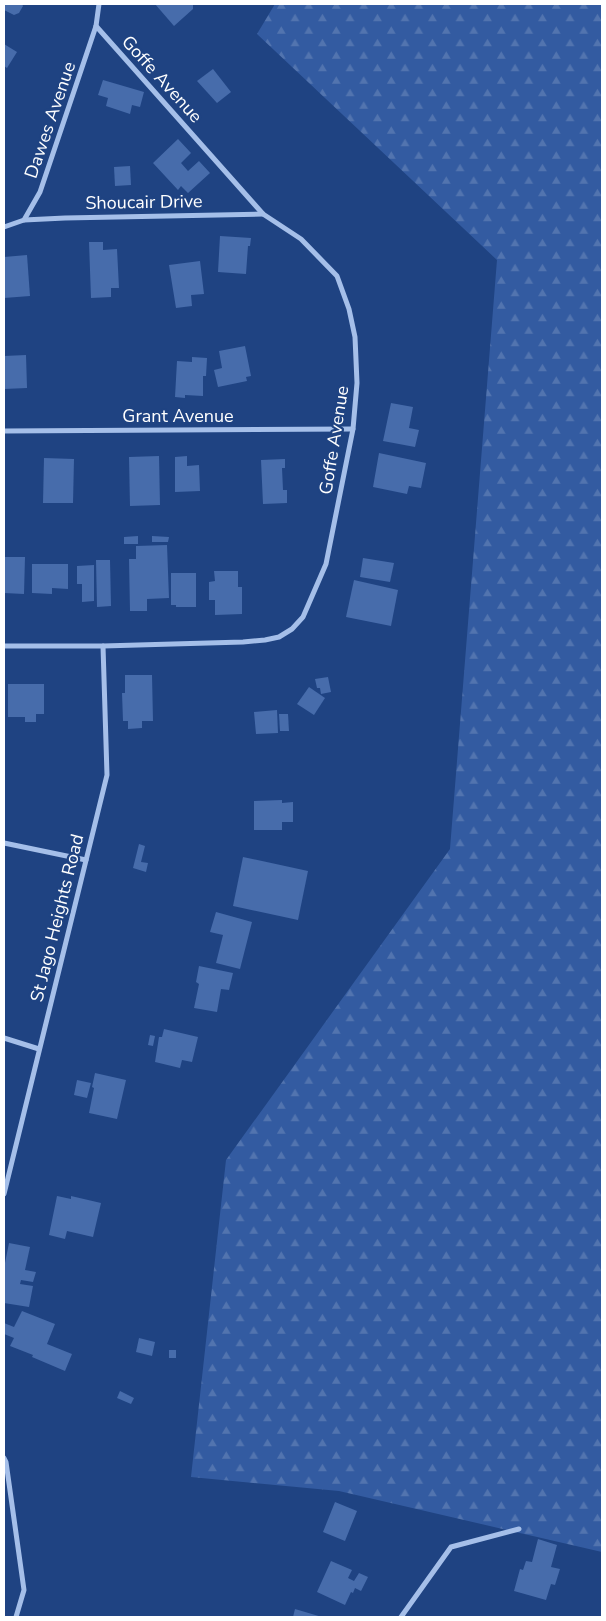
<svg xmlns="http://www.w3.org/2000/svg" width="606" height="1621" viewBox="0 0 606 1621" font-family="'Nunito Sans',sans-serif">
  <defs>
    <pattern id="forest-firs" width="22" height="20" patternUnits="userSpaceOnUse" patternTransform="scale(1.25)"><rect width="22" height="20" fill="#335ba1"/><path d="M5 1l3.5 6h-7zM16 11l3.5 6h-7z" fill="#5274af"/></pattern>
  </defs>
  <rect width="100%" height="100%" fill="#1f4382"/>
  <!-- forest -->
  <polygon fill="url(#forest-firs)" points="275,4 602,4 602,1552 339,1491 191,1477 226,1160 450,849 497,260 257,34"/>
  <!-- building -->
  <g fill="#476cab">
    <polygon points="4,4 22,4 23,6 19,13 14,15 4,10"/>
    <polygon points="155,4 193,4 193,9 174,26"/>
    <polygon points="4,44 17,52 7,68 4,66"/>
    <polygon points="213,69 231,92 217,103 197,81"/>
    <polygon points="103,80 144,92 140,107 132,105 130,114 106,106 108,98 98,95"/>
    <polygon points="178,139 191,153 181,163 188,171 199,161 210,173 188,193 181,186 178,190 153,163"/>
    <polygon points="130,166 131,185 115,186 114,167"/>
    <polygon points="220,236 251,238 250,246 248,246 246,274 218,272"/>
    <polygon points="89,242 103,242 103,250 117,249 119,288 111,288 111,297 91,298"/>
    <polygon points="27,255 30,296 4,298 4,257"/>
    <polygon points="200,261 204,294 191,295 192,306 176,308 169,265"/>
    <polygon points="245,346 251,376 246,377 247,381 218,387 214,370 222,368 219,351"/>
    <polygon points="26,355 27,388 4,389 4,356"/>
    <polygon points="192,357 207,358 206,376 203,376 203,396 185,395 185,398 175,397 177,361 192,362"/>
    <polygon points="391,403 413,407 409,428 419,430 415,447 383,441"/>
    <polygon points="379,453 426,463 421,488 409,486 407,494 373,487"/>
    <polygon points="159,456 160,505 130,506 129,457"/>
    <polygon points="187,456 187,466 199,465 200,491 175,492 175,457"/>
    <polygon points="44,458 74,459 73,503 43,503"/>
    <polygon points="285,459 285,468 282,468 283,490 287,490 287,503 263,504 261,460"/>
    <polygon points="138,536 138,544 124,544 124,537"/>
    <polygon points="152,536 169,537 168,542 152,542"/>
    <polygon points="167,545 169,598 147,599 147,611 130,611 129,559 136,559 136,546"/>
    <polygon points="4,557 25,557 24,594 4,593"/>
    <polygon points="363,558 394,563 390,582 360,577"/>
    <polygon points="96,560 110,560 111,606 97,607"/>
    <polygon points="32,564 68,564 68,589 52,588 52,594 32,593"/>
    <polygon points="94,565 94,601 82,602 82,584 77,584 77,566"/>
    <polygon points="214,571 238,571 238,587 242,587 242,614 215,615 215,600 209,600 209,582 215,581"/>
    <polygon points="171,573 196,573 196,607 176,607 176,605 171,605"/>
    <polygon points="354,580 398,590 391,626 346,617"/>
    <polygon points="125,675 152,675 153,721 142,721 142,728 128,729 128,721 123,721 122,693 125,693"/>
    <polygon points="328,677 331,692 321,694 320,688 317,688 315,679"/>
    <polygon points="8,684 44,684 44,714 36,714 36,722 25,722 25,717 8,717"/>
    <polygon points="309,687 325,698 314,715 297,704"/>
    <polygon points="277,710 278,733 256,734 254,712"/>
    <polygon points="279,714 288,714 289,731 280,731"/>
    <polygon points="282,800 282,803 293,802 293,822 282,822 282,830 254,830 254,801"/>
    <polygon points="139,844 145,846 141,862 148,863 146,872 133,868"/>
    <polygon points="243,857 308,871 298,920 233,906"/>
    <polygon points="216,912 252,922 240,969 216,963 223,935 210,932"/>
    <polygon points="199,966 233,973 229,990 221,989 217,1012 194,1008 199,984 196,982"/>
    <polygon points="164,1029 198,1037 192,1062 182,1060 180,1068 155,1062 159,1037 162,1037"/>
    <polygon points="150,1035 155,1036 153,1046 148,1045"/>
    <polygon points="95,1073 126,1080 117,1119 89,1113 94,1088 92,1087"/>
    <polygon points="77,1080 91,1083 87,1098 74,1095"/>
    <polygon points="57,1196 71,1199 71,1196 101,1203 93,1237 67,1231 65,1239 49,1235"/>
    <polygon points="9,1243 30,1247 25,1270 36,1272 33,1282 21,1280 20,1284 33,1286 29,1307 4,1303 4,1268"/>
    <polygon points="22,1311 55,1324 47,1344 72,1354 65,1371 32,1357 33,1355 10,1346 14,1338 4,1334 4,1323 14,1327"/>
    <polygon points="139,1338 155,1342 152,1356 136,1352"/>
    <rect x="169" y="1350" width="7" height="8"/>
    <polygon points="120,1391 134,1398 131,1404 117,1398"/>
    <polygon points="335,1502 357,1511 345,1541 323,1532"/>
    <polygon points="538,1539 557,1545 551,1567 560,1569 555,1585 551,1584 546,1600 514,1591 520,1569 523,1570 526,1561 532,1562"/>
    <polygon points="331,1561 352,1570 348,1578 354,1581 359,1573 368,1577 361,1591 355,1588 353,1593 351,1592 345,1605 317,1592"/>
    <polygon points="295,1609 322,1617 293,1617"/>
  </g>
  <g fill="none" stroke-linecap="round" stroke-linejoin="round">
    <!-- street -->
    <g stroke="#a5bfe9" stroke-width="5">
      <polyline points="24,220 65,218 263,214"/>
      <polyline points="4,227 24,220 40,192 96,26 99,4"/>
      <polyline points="4,431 353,429"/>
      <polyline points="4,646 103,646 243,642 265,640 279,637 292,629 303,617 326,564 353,429 357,383 355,337 349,309 337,276 301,239 263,214 96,26"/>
      <polyline points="4,843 86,860"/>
      <polyline points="4,1038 39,1049"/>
      <polyline points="4,1194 107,775 103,646"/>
      <polyline points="4,1458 6,1462 24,1590 16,1617"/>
      <polyline points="401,1617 451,1547 519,1529"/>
    </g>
  </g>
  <g text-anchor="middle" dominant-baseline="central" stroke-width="4.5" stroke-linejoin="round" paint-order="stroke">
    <!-- street labels -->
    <g font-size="18" fill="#fff" stroke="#1f4382">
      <text transform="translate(162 79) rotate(48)">Goffe Avenue</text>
      <text transform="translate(50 120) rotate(-71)">Dawes Avenue</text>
      <text transform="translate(144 202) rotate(-1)">Shoucair Drive</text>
      <text x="178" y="416">Grant Avenue</text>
      <text transform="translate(334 440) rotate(-81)">Goffe Avenue</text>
      <text transform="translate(57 918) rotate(-76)">St Jago Heights Road</text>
    </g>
  </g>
  <!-- border -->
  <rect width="606" height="1621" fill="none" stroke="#ffffff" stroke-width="10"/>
</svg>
